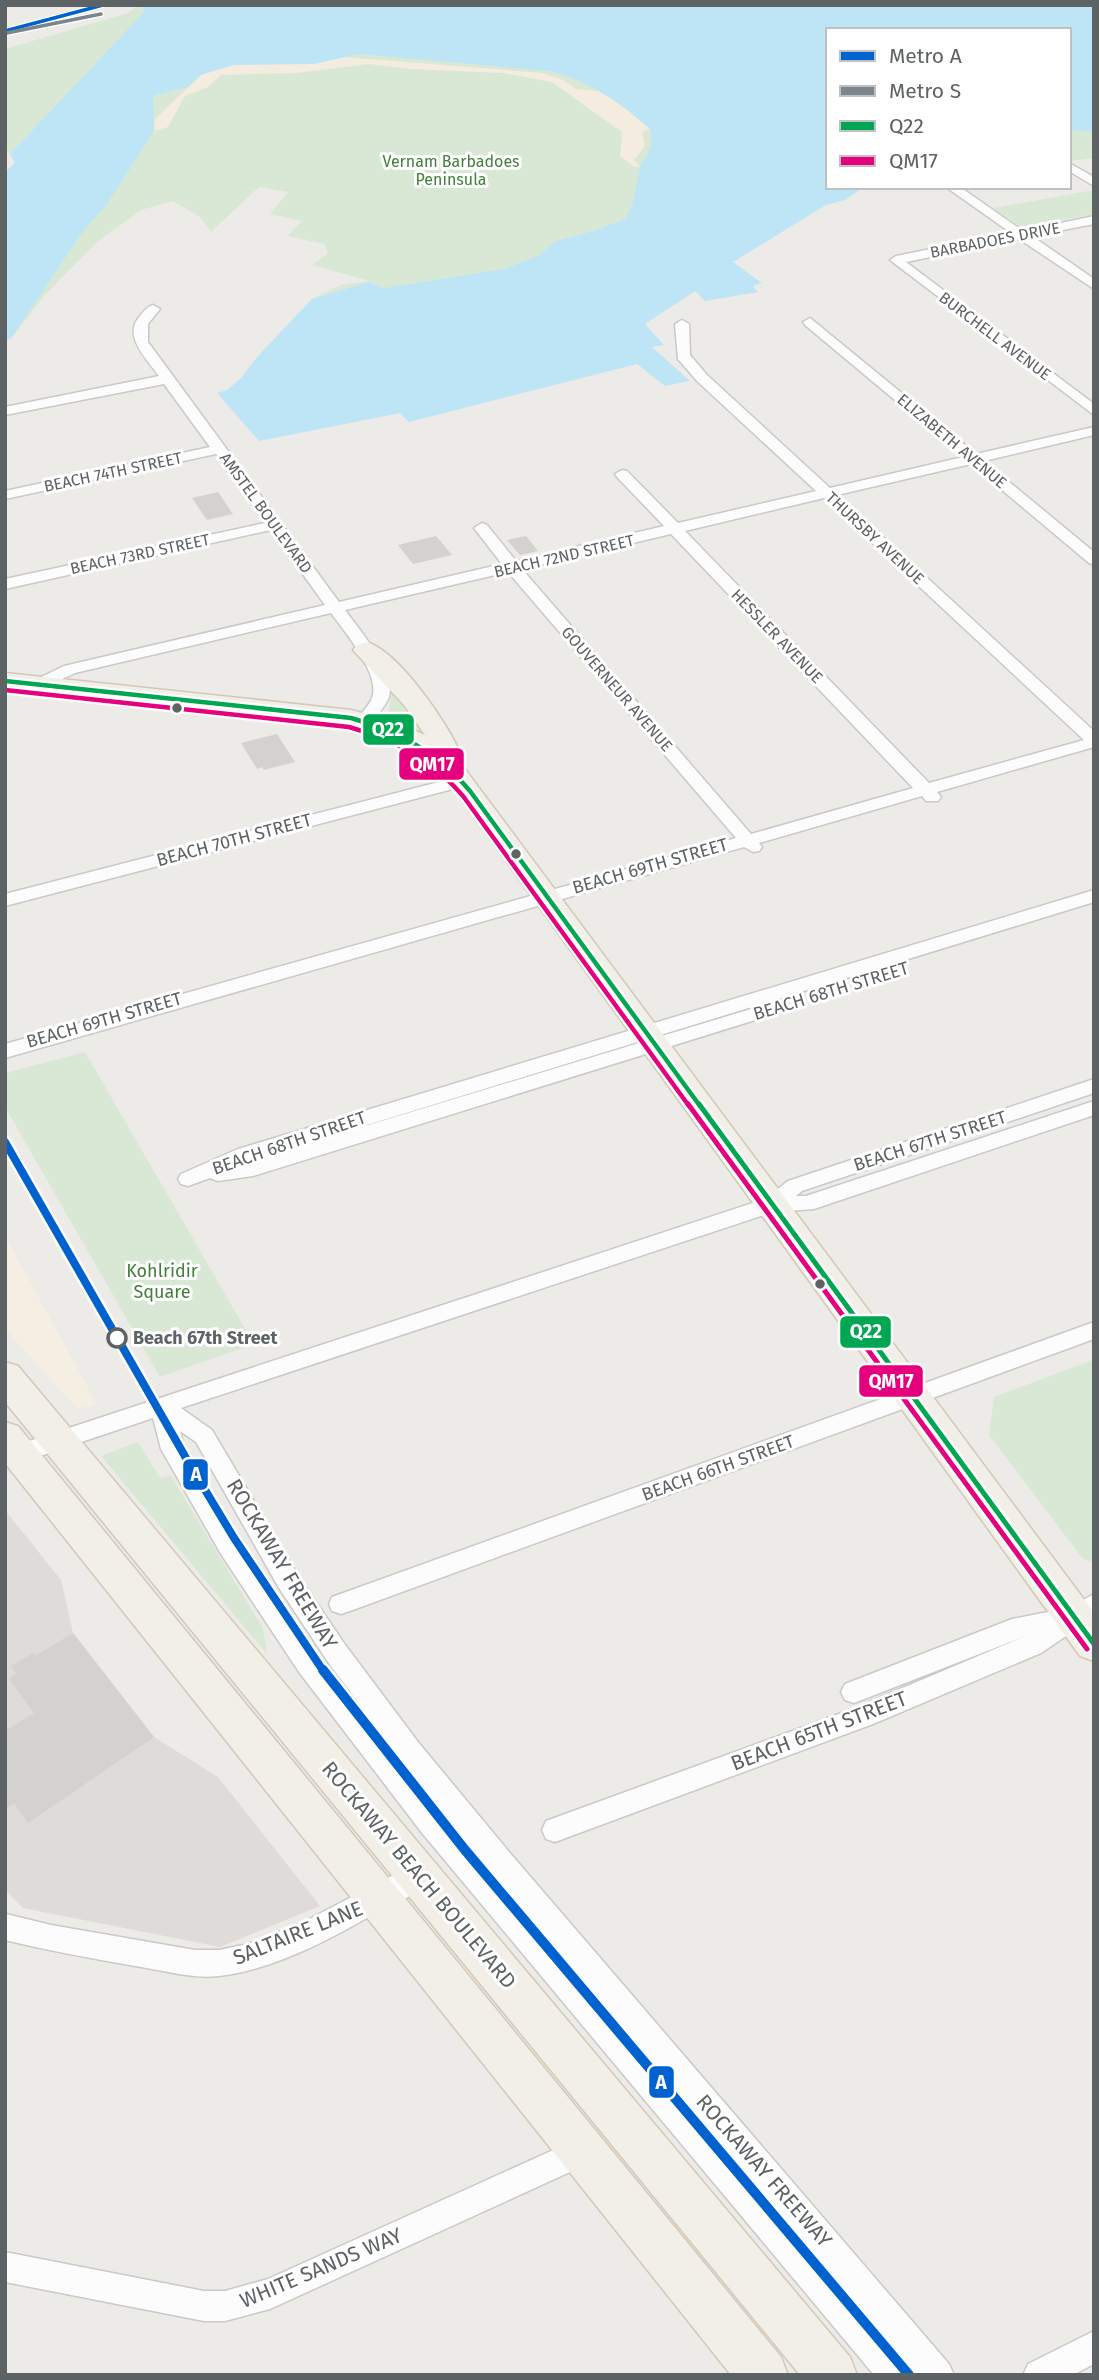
<svg xmlns="http://www.w3.org/2000/svg" width="1099" height="2380" viewBox="0 0 1099 2380" font-family="'Fira Sans',sans-serif">
  <rect width="100%" height="100%" fill="#edebe8"/>
  <!-- commercial -->
  <polygon fill="#f5eee2" points="5,1236 73,1360 97,1404 77,1409 5,1329"/>
  <!-- education -->
  <polygon fill="#dfdbd8" points="5,1510 61,1580 73,1633 154,1737 218,1777 320,1906 220,1947 23,1908 5,1890"/>
  <!-- green -->
  <g fill="#d9e8d4">
    <polygon points="139,5 146,11 10,154 5,148 5,49 128,13"/>
    <polygon points="340,50 452,59 577,74 628,102 657,130 650,207 539,265 387,291 369,282 312,299 341,285 369,281 312,265 328,253 324,244 287,236 302,221 270,214 288,192 259,187 211,232 200,217 173,201 141,210 95,244 44,296 11,339 26,317 140,97 173,80"/>
    <polygon points="1094,97 1094,158 1071,161 1069,107"/>
    <polygon points="1094,190 1094,214 1022,228 993,208"/>
    <polygon points="393,688 432,737 387,719"/>
    <polygon points="85,1052 254,1344 160,1377 5,1107 5,1073"/>
    <polygon points="1093,1360 1094,1360 1094,1563 1083,1559 989,1435 994,1397"/>
    <polygon points="138,1442 160,1478 171,1476 263,1628 267,1654 101,1456"/>
  </g>
  <!-- sand -->
  <polygon fill="#f4ecdf" points="344,57 543,73 563,80 576,89 598,91 619,103 650,129 642,132 645,146 634,160 640,167 635,167 620,156 622,132 552,82 503,73 410,69 368,64 296,73 221,75 208,87 185,96 168,127 154,131 155,119 201,75 214,69 246,64 313,64"/>
  <!-- water -->
  <path fill="#bee5f5" d="M140,5H1094V132L1069,130V30H828V187H864L845,200L826,205L733,262L762,283L753,286L758,292L705,301L695,291L645,324L664,345L652,347L690,381L665,386L637,364L409,422L400,413L259,441L217,393L227,390L242,377L257,357L312,299L369,282L384,288L504,269L538,256L556,241L594,231L625,219L632,206L641,163L647,156L652,144L650,129C620,102 588,80 548,71L360,54L313,64L234,65L201,75L188,87L153,96L154,131L105,207L83,231L11,339H5V172L15,163L10,154L145,11Z"/>
  <!-- building -->
  <g fill="#d3d2d1">
    <polygon points="218,492 233,514 207,520 192,498"/>
    <polygon points="436,536 452,555 413,564 398,545"/>
    <polygon points="526,536 538,551 520,555 507,540"/>
    <polygon points="277,734 295,762 264,770 262,767 257,769 241,743"/>
    <polygon points="73,1633 154,1737 28,1823 14,1803 5,1809 5,1731 34,1713 9,1679 16,1674 11,1666 33,1653 35,1656"/>
  </g>
  <g fill="none" stroke-linecap="round" stroke-linejoin="round">
    <!-- street casing -->
    <g stroke="#c9c9c8" stroke-width="3">
      <g id="street">
        <polygon points="1069,163 1094,177 1094,186 1069,171"/>
        <polygon points="946,187 960,187 1023,231 1094,216 1094,224 1032,236 1094,279 1094,289 1019,239 906,262 1094,404 1094,415 890,260 896,256 1011,233"/>
        <path d="M153,305L160,309L148,324V342L339,602L502,564L474,528L482,523L487,525L516,561L664,526L617,477L615,474L622,470L627,471L678,523L816,491L697,381L678,359L675,324L682,320L689,324L690,355L707,375L830,488L963,457L805,325L803,322L810,318L976,454L1094,427V435L984,461L1094,552V565L1089,563L971,464L837,495L1094,731V747L937,792L941,797L938,801H926L922,796L759,843L762,847L759,851L753,852L744,847L5,1058V1044L736,838L508,572L345,610C359,629 396,673 389,697C386,706 375,717 370,725L364,726L356,721C360,714 369,706 372,698C381,674 344,631 331,613L75,673L43,688H31L29,685L31,682L64,666L325,605L271,530L5,589V579L265,523L216,454L5,499V491L210,447L164,384L5,415V407L159,376C147,359 122,336 140,316C144,311 147,307 153,305ZM824,498L1084,740L929,783L685,531ZM671,534L913,788L751,834L522,569Z"/>
        <polygon points="462,776 471,781 468,785 5,906 5,894"/>
        <polygon points="1094,890 1094,902 243,1163 764,1005 778,1005 781,1009 778,1013 253,1176 218,1181 210,1178 188,1186 181,1184 178,1179 181,1174 238,1149"/>
        <polygon points="1094,1079 1094,1093 802,1191 796,1196 806,1196 1094,1101 1094,1115 814,1209 773,1212 181,1408 212,1430 297,1574 346,1646 418,1742 510,1853 949,2364 954,2375 917,2375 490,1871 400,1758 328,1662 279,1588 196,1442 180,1431 184,1448 239,1540 317,1656 440,1817 906,2364 911,2375 874,2375 422,1833 299,1672 221,1554 161,1449 153,1418 10,1466 5,1465 5,1449 765,1199 788,1181"/>
        <polygon points="1094,1322 1094,1339 350,1611 341,1614 332,1611 329,1604 332,1597"/>
        <polygon points="1094,1594 1094,1617 1041,1653 873,1724 555,1842 546,1839 542,1830 546,1821 855,1708 1028,1635 854,1703 845,1700 841,1692 845,1684 1012,1619 1069,1608"/>
        <path d="M418,1862L428,1865L432,1874C422,1894 387,1908 367,1918C323,1943 271,1970 219,1976C193,1979 166,1971 141,1967C95,1959 50,1951 5,1940L6,1914L51,1925L195,1950H219L248,1944L300,1924Z"/>
        <polygon points="582,2137 592,2142 597,2152 592,2162 270,2309 225,2321 204,2321 5,2282 5,2252 204,2291 225,2291 268,2279"/>
        <polygon points="1094,2331 1094,2364 1073,2375 1023,2375 1028,2364"/>
      </g>
    </g>
    <!-- primary casing -->
    <g stroke="#d3c8b7" stroke-width="3">
      <g id="primary">
        <path d="M366,642C398,650 450,726 462,757L459,761L1094,1613V1661L1080,1656L460,797C428,756 401,739 350,726L5,689V673L351,710L390,720L425,735L404,705L353,650L357,645Z"/>
        <polygon points="5,1362 18,1366 850,2357 857,2375 800,2375 5,1402"/>
        <polygon points="5,1422 18,1426 781,2357 788,2375 731,2375 5,1463"/>
      </g>
    </g>
    <!-- street -->
    <use href="#street" fill="#fcfcfc" fill-rule="evenodd"/>
    <!-- primary -->
    <use href="#primary" fill="#f2efe9" fill-rule="evenodd"/>
    <!-- bus-1-far1 casing -->
    <g stroke="#fff" stroke-width="9">
      <path id="bus-1-far1" d="M5,681L351,718C400,732 437,752 470,791L700,1106"/>
    </g>
    <!-- bus-1 casing -->
    <g stroke="#fff" stroke-width="10">
      <polyline id="bus-1" points="699,1104 1094,1644"/>
    </g>
    <!-- bus-2-far1 casing -->
    <g stroke="#fff" stroke-width="9">
      <path id="bus-2-far1" d="M5,690L349,727C396,740 431,759 463,796L689,1106"/>
    </g>
    <!-- bus-2 casing -->
    <g stroke="#fff" stroke-width="10">
      <polyline id="bus-2" points="688,1104 1087,1649"/>
    </g>
    <!-- bus-1-far1 -->
    <use href="#bus-1-far1" stroke="#00a651" stroke-width="4.5"/>
    <!-- bus-1 -->
    <use href="#bus-1" stroke="#00a651" stroke-width="5"/>
    <!-- bus-2-far1 -->
    <use href="#bus-2-far1" stroke="#e5007d" stroke-width="4.5"/>
    <!-- bus-2 -->
    <use href="#bus-2" stroke="#e5007d" stroke-width="5"/>
    <!-- metro-1-far2 casing -->
    <g stroke="#fff" stroke-width="6">
      <polyline id="metro-1-far2" points="5,31 103,5"/>
    </g>
    <!-- metro-1-far1 casing -->
    <g stroke="#fff" stroke-width="13">
      <polyline id="metro-1-far1" points="5,1142 190,1465 234,1538 324,1672"/>
    </g>
    <!-- metro-1 casing -->
    <g stroke="#fff" stroke-width="15">
      <polyline id="metro-1" points="323,1670 465,1850 909,2375"/>
    </g>
    <!-- metro-2 casing -->
    <g stroke="#fff" stroke-width="6">
      <polyline id="metro-2" points="7,33 101,14"/>
    </g>
    <!-- metro-1-far2 -->
    <use href="#metro-1-far2" stroke="#0062cf" stroke-width="3.5"/>
    <!-- metro-1-far1 -->
    <use href="#metro-1-far1" stroke="#0062cf" stroke-width="8"/>
    <!-- metro-1 -->
    <use href="#metro-1" stroke="#0062cf" stroke-width="10"/>
    <!-- metro-2 -->
    <use href="#metro-2" stroke="#7c858c" stroke-width="3.5"/>
  </g>
  <!-- markers -->
  <g fill="#5d6265" stroke="#fff" stroke-width="2.5">
    <circle cx="177" cy="708" r="6"/>
    <circle cx="516" cy="854" r="6"/>
    <circle cx="820" cy="1284" r="6"/>
  </g>
  <circle fill="#fff" stroke="#5d6265" stroke-width="3.5" cx="117" cy="1338" r="9"/>
  <g text-anchor="middle" dominant-baseline="central" stroke-width="6" stroke-linejoin="round" paint-order="stroke">
    <!-- far-park labels -->
    <g font-size="16" fill="#408039" stroke="#fff">
      <text x="451" y="161">Vernam Barbadoes<tspan x="451" dy="18">Peninsula</tspan></text>
    </g>
    <!-- far-street labels -->
    <g font-size="16" fill="#5d6265" stroke="#fff">
      <text transform="translate(995 240) rotate(-11)">BARBADOES DRIVE</text>
      <text transform="translate(995 336) rotate(37)">BURCHELL AVENUE</text>
      <text transform="translate(952 441) rotate(40)">ELIZABETH AVENUE</text>
      <text transform="translate(113 472) rotate(-12)">BEACH 74TH STREET</text>
      <text transform="translate(266 513) rotate(54)">AMSTEL BOULEVARD</text>
      <text transform="translate(875 538) rotate(43)">THURSBY AVENUE</text>
      <text transform="translate(140 554) rotate(-12)">BEACH 73RD STREET</text>
      <text transform="translate(564 556) rotate(-13)">BEACH 72ND STREET</text>
      <text transform="translate(777 636) rotate(46)">HESSLER AVENUE</text>
      <text transform="translate(617 689) rotate(49)">GOUVERNEUR AVENUE</text>
    </g>
    <!-- street labels -->
    <g font-size="18" fill="#5d6265" stroke="#fff">
      <text transform="translate(234 840) rotate(-15)">BEACH 70TH STREET</text>
      <text transform="translate(650 866) rotate(-16)">BEACH 69TH STREET</text>
      <text transform="translate(831 991) rotate(-17)">BEACH 68TH STREET</text>
      <text transform="translate(104 1020) rotate(-16)">BEACH 69TH STREET</text>
      <text transform="translate(930 1141) rotate(-18)">BEACH 67TH STREET</text>
      <text transform="translate(289 1143) rotate(-19)">BEACH 68TH STREET</text>
      <text transform="translate(718 1468) rotate(-20)">BEACH 66TH STREET</text>
    </g>
    <!-- park labels -->
    <g font-size="18" fill="#408039" stroke="#fff">
      <text x="162" y="1271">Kohlridir<tspan x="162" dy="21">Square</tspan></text>
    </g>
    <!-- stop labels -->
    <g font-size="18" font-weight="bold" fill="#5d6265" stroke="#fff" text-anchor="start">
      <text x="133" y="1338">Beach 67th Street</text>
    </g>
    <!-- near-street labels -->
    <g font-size="21" fill="#5d6265" stroke="#fff">
      <text transform="translate(282 1564) rotate(59)">ROCKAWAY FREEWAY</text>
      <text transform="translate(819 1731) rotate(-21)">BEACH 65TH STREET</text>
      <text transform="translate(419 1875) rotate(50)">ROCKAWAY BEACH BOULEVARD</text>
      <text transform="translate(298 1933) rotate(-22)">SALTAIRE LANE</text>
      <text transform="translate(764 2171) rotate(49)">ROCKAWAY FREEWAY</text>
      <text transform="translate(321 2268) rotate(-23)">WHITE SANDS WAY</text>
    </g>
  </g>
  <g stroke="#fff" stroke-width="2.5">
    <rect x="362" y="713" width="53" height="33" rx="7" fill="#00a651"/>
    <rect x="398" y="747" width="67" height="34" rx="7" fill="#e5007d"/>
    <rect x="839" y="1315" width="53" height="34" rx="7" fill="#00a651"/>
    <rect x="858" y="1364" width="66" height="34" rx="7" fill="#e5007d"/>
    <rect x="182" y="1458" width="27" height="33" rx="7" fill="#0062cf"/>
    <rect x="648" y="2065" width="27" height="34" rx="7" fill="#0062cf"/>
  </g>
  <g font-size="19" text-anchor="middle" font-weight="bold" fill="#fff">
    <text x="388" y="736">Q22</text>
    <text x="432" y="771">QM17</text>
    <text x="866" y="1338">Q22</text>
    <text x="891" y="1388">QM17</text>
    <text x="196" y="1481">A</text>
    <text x="661" y="2089">A</text>
  </g>
  <!-- border -->
  <rect width="1099" height="2380" fill="none" stroke="#5d6265" stroke-width="14"/>
  <!-- legend -->
  <rect x="826" y="28" width="245" height="161" fill="#ffffff" stroke="#bec0c1" stroke-width="2"/>
  <rect x="840" y="51" width="35" height="10" fill="#0062cf" stroke="#bec0c1" stroke-width="2"/>
  <text x="889" y="63" font-size="21" fill="#5d6265">Metro A</text>
  <rect x="840" y="86" width="35" height="10" fill="#7c858c" stroke="#bec0c1" stroke-width="2"/>
  <text x="889" y="98" font-size="21" fill="#5d6265">Metro S</text>
  <rect x="840" y="121" width="35" height="10" fill="#00a651" stroke="#bec0c1" stroke-width="2"/>
  <text x="889" y="133" font-size="21" fill="#5d6265">Q22</text>
  <rect x="840" y="156" width="35" height="10" fill="#e5007d" stroke="#bec0c1" stroke-width="2"/>
  <text x="889" y="168" font-size="21" fill="#5d6265">QM17</text>
</svg>
